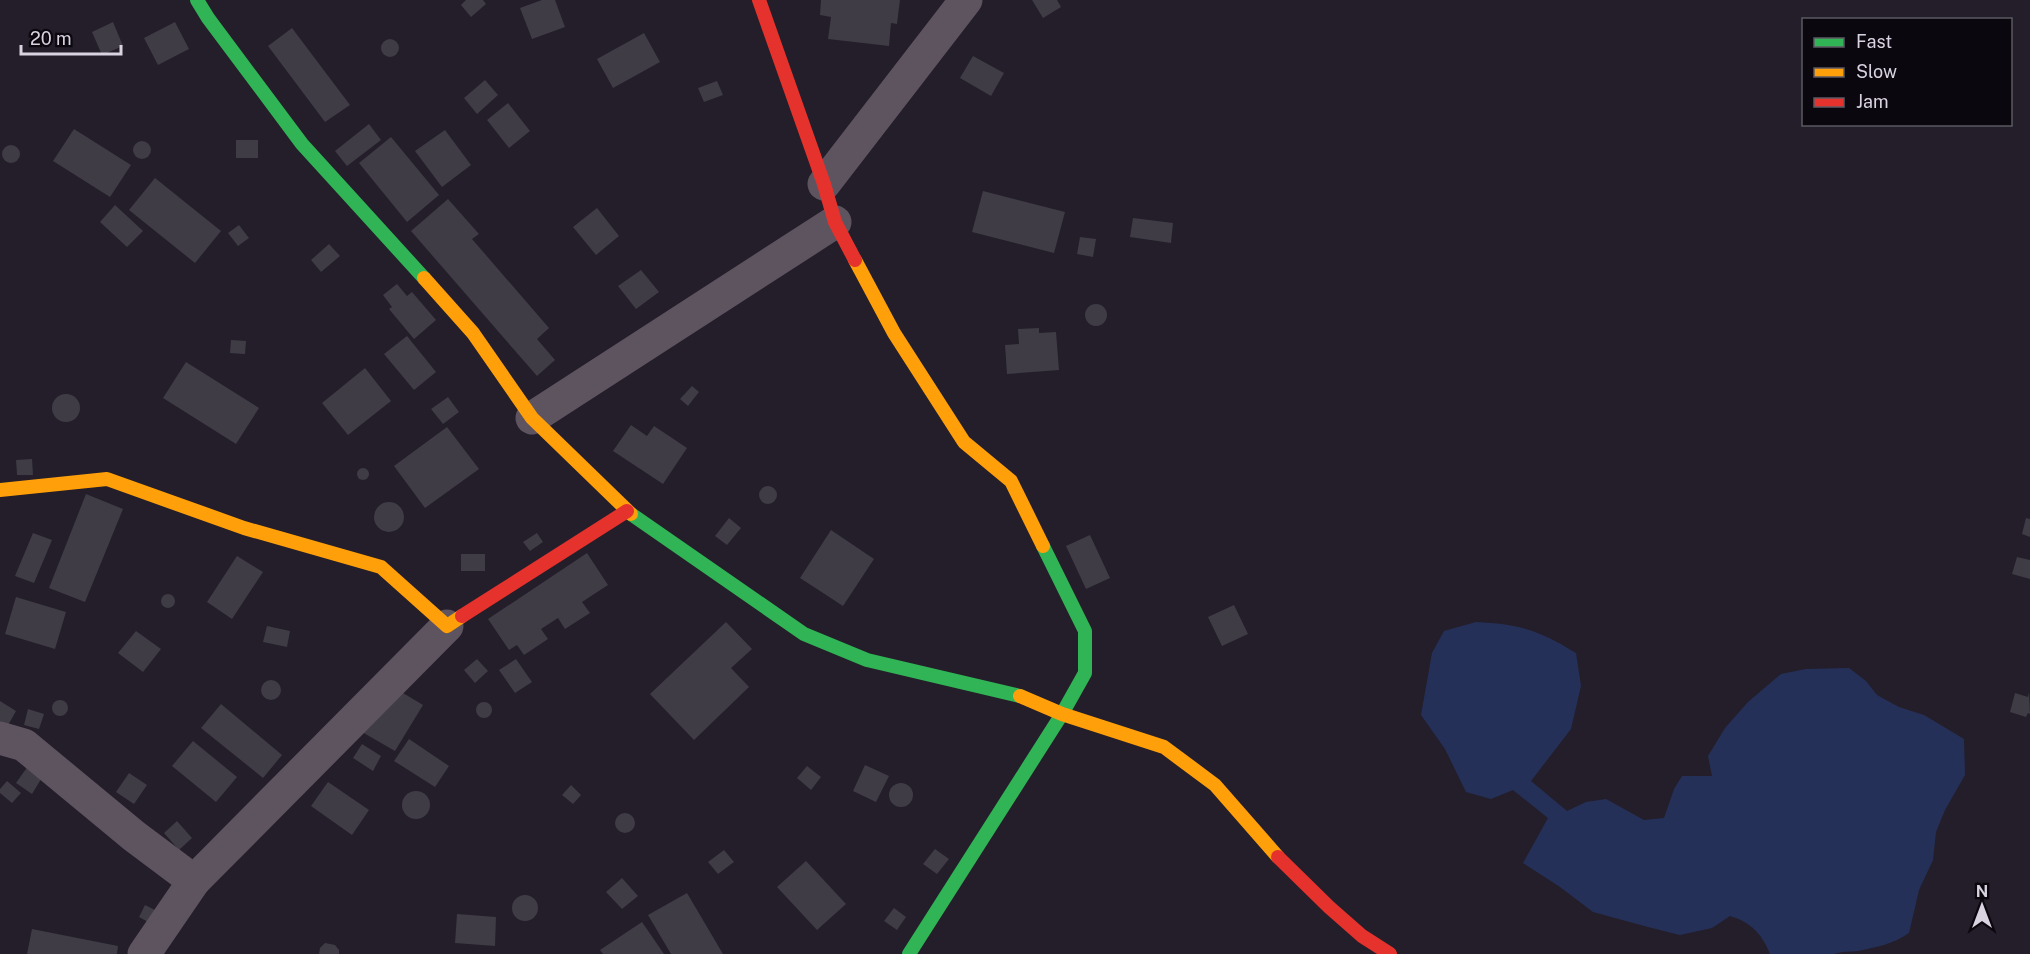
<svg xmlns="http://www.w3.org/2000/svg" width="2030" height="954" viewBox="0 0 2030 954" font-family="'Public Sans',sans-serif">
  <rect width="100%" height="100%" fill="#231e29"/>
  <!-- water -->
  <path fill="#253059" d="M1476,622C1519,624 1539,630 1576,653L1581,686L1571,729L1531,781L1567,811L1586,802L1606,799L1644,820L1664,818L1674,789L1682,776H1712L1708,756L1725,728L1748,702L1781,674L1806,669L1849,668L1866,681L1877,695L1899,707L1924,715L1964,739L1965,775L1945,810L1936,832L1933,860L1919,890L1909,933C1893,944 1877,947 1858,951C1850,952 1842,951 1834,954H1770C1762,934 1751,922 1730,916L1712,928L1680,935L1648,927L1593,912L1560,887L1523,863L1548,818L1513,790L1491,799L1466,792L1445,749L1421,715L1432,653L1444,631Z"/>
  <!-- building -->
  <g fill="#3f3c46">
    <polygon points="466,0 483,0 486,4 471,17 461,5"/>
    <polygon points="542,0 555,0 565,27 532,39 520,8"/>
    <polygon points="821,0 900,0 897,24 891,23 889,46 828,39 831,17 820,15"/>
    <polygon points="1032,0 1057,0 1061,7 1043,18"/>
    <polygon points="113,22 123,46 102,55 92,32"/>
    <polygon points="175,22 189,49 158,65 144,38"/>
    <polygon points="292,28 350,105 325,122 268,46"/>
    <polygon points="644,33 660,62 613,88 597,59"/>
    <circle cx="390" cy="48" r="9"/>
    <polygon points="973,56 1004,73 991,96 960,78"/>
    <polygon points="485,80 498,95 477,114 464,98"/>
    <polygon points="717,81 723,95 704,102 698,88"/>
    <polygon points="508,103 530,131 509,148 487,120"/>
    <polygon points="369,124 381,140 347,166 335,151"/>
    <polygon points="74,129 131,165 110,197 53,161"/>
    <polygon points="445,130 471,165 442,187 415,151"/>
    <polygon points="391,137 439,195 407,222 359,163"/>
    <rect x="236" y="140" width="22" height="18"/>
    <circle cx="142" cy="150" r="9"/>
    <circle cx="11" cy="154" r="9"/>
    <polygon points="155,178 221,231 195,263 129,210"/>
    <polygon points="983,191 1065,212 1054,253 972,232"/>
    <polygon points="448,199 479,234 472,239 549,328 537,339 555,360 537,376 411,231"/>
    <polygon points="115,205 143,231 127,247 100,222"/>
    <polygon points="597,208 619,236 596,255 573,227"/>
    <polygon points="1133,218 1173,223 1171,243 1130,237"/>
    <polygon points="239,225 249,238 238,246 228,233"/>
    <polygon points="1080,237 1096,239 1093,257 1077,254"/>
    <polygon points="329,244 340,256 321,272 311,260"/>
    <polygon points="641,270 659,292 636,309 618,286"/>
    <polygon points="397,284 407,296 412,292 436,320 414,339 389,309 392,307 383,295"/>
    <circle cx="1096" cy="315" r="11"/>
    <polygon points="1039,328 1039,333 1056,332 1059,370 1007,374 1005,345 1019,344 1018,329"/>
    <polygon points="407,336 436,372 414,390 384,354"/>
    <polygon points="231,340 246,341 245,354 230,353"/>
    <polygon points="186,362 259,408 236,444 163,398"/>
    <polygon points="365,368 391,401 348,435 322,403"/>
    <polygon points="692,386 699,392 688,406 680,399"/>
    <circle cx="66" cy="408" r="14"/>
    <polygon points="448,397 459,412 443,424 431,409"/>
    <polygon points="631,425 647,436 654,426 687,448 663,484 613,451"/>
    <polygon points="447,427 479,469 425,508 394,466"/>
    <polygon points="32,459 33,475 17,475 16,460"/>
    <circle cx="363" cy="474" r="6"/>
    <circle cx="768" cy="495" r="9"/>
    <polygon points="86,494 123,509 85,602 49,588"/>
    <circle cx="389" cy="517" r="15"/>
    <polygon points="729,518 741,528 727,545 715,536"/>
    <polygon points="2026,518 2030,519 2030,537 2022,534"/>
    <polygon points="831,530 874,559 843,606 800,578"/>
    <polygon points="33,533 52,540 34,583 15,576"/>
    <polygon points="537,533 543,542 530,551 523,542"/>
    <polygon points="1090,535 1110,578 1086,589 1066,546"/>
    <polygon points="587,553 608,585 582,602 590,613 565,629 558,618 541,629 548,639 524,655 517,645 509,650 488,619"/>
    <rect x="461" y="554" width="24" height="17"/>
    <polygon points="237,556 263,572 232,619 207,602"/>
    <polygon points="2017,557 2030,560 2030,579 2012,574"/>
    <circle cx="168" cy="601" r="7"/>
    <polygon points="16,597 66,612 55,649 5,634"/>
    <polygon points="1234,605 1248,634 1222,646 1208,617"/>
    <polygon points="726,622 752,649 731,668 749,687 694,740 650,694"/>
    <polygon points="267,626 290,631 287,647 263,642"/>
    <polygon points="136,631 161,649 143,672 118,653"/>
    <polygon points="477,659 488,671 475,683 464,670"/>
    <polygon points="516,659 532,682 515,693 499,670"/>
    <circle cx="271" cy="690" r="10"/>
    <polygon points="393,687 423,705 395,751 362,732"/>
    <polygon points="2029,692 2030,714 2028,713 2026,717 2010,712 2015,693 2028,697"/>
    <circle cx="60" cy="708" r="8"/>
    <polygon points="0,701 16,711 6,729 0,725"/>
    <circle cx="484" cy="710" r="8"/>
    <polygon points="221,704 282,755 263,778 201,728"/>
    <polygon points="28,709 44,714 39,729 24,725"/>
    <polygon points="409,739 449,766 435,787 394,761"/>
    <polygon points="193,741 237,777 216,802 172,766"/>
    <polygon points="362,744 381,756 373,771 353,758"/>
    <polygon points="865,765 889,776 876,802 853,791"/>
    <polygon points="28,766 43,776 32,794 16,783"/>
    <polygon points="807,766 821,777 811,790 797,778"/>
    <polygon points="129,773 147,785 134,804 116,792"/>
    <polygon points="7,781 21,793 12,803 0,793 0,789"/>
    <polygon points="328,782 369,810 352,835 311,806"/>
    <circle cx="901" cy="795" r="12"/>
    <polygon points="571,785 581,795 573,804 562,795"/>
    <circle cx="416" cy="805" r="14"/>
    <circle cx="625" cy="823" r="10"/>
    <polygon points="177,821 192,838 179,850 164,833"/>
    <polygon points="935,849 949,859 937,874 923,864"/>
    <polygon points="724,850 734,862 718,874 708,862"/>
    <polygon points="806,861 846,904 817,930 777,887"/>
    <polygon points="622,878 638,896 622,909 606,892"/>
    <polygon points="687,893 723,954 671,954 648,915"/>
    <circle cx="525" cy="908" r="13"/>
    <polygon points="145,905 157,911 150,923 139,917"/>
    <polygon points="894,908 906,917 897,930 884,921"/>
    <polygon points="457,914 496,917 495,946 455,943"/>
    <polygon points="642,922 664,954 603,954 600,950"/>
    <polygon points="32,929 118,946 117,954 27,954"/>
    <polygon points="325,943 335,945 339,950 339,954 319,954 320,948"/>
  </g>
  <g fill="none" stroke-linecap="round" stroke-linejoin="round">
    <!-- street -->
    <g stroke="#5e5460" stroke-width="33">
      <polyline points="824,184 966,0"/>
      <polyline points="532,418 835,222"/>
      <polyline points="0,738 24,745 134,836 194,881"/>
      <polyline points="144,954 194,881 447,626"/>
    </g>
    <!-- fast -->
    <g stroke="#30b455" stroke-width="14">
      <polyline points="197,0 208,18 302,144 424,278"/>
      <polyline points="631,514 804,634 867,660 1020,696"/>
      <polyline points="909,954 1062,714 1085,673 1085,631 1043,546"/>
    </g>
    <!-- slow -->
    <g stroke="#ff9f0a" stroke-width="14">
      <polyline points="855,260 894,333 964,442 1011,481 1043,546"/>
      <polyline points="424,278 473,333 532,418 631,514"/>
      <polyline points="0,490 107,479 244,528 381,567 447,626 462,616"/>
      <polyline points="1020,696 1062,714 1164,747 1215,785 1278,857"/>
    </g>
    <!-- jam -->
    <g stroke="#e5322d" stroke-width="14">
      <polyline points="759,0 824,184 835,222 855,260"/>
      <polyline points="462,616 627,511"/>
      <polyline points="1278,857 1329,907 1362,936 1390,954"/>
    </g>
  </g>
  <!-- legend -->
  <rect x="1802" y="18" width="210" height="108" fill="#0b070f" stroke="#5d5963" stroke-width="1.5"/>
  <rect x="1814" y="38" width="30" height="9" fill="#30b455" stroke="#5d5963" stroke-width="1.5"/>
  <text x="1856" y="48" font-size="18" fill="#d9d3e1">Fast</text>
  <rect x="1814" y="68" width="30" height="9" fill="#ff9f0a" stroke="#5d5963" stroke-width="1.5"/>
  <text x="1856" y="78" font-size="18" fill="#d9d3e1">Slow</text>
  <rect x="1814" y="98" width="30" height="9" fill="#e5322d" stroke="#5d5963" stroke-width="1.5"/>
  <text x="1856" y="108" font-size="18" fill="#d9d3e1">Jam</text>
  <!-- north arrow -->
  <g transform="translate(1982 906)" stroke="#0b070f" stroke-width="4.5" paint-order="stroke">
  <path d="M0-4.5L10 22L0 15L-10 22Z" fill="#d9d3e1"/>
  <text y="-9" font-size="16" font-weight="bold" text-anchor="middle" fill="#d9d3e1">N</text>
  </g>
  <!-- scale -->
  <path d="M21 45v9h100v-9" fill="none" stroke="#d9d3e1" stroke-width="3"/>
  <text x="30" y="45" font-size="18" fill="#d9d3e1" stroke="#0b070f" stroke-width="4.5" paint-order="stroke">20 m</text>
</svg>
